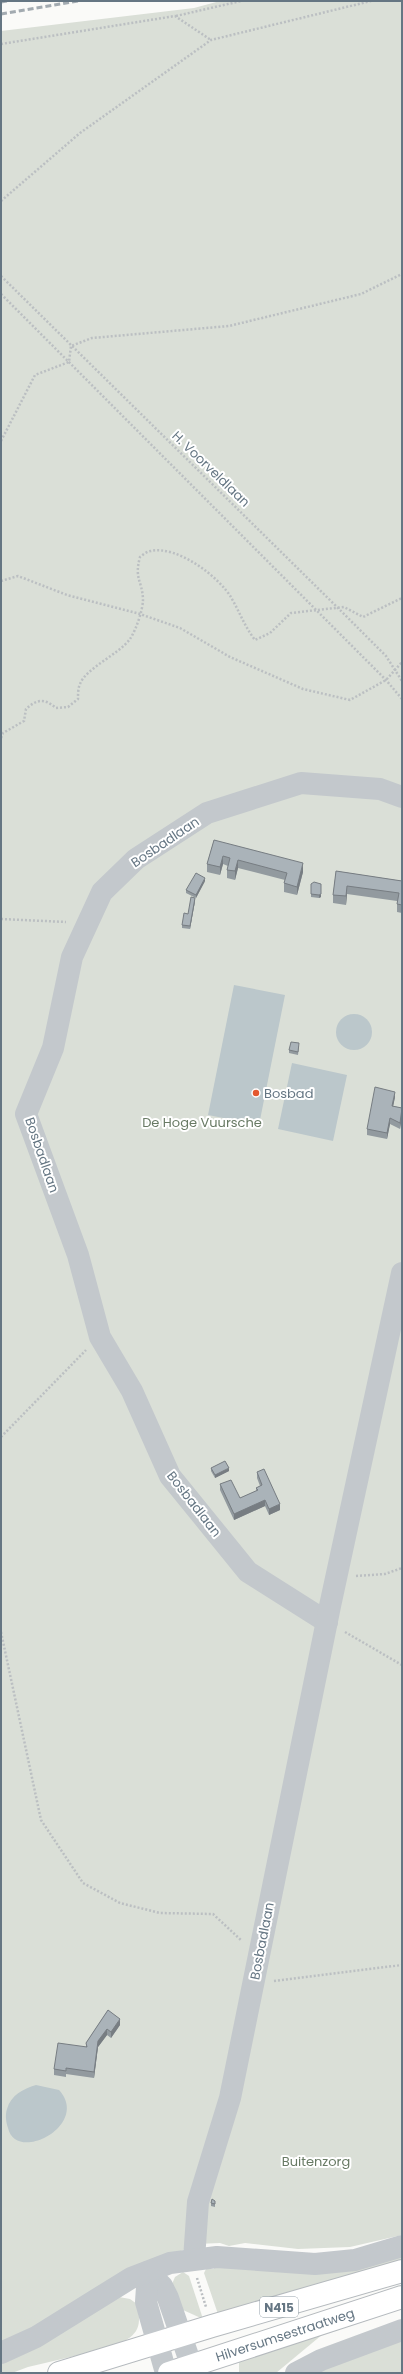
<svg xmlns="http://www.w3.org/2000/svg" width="403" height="2374" viewBox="0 0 403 2374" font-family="Poppins,sans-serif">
  <rect width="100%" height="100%" fill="#fafaf8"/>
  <!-- green -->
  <g fill="#dadfd7">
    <polygon points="220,1 402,1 402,2235 350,2247 298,2249 245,2243 229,2246 220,2243 197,2244 123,2276 1,2346 1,31 194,8"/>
    <polygon points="402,2253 402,2265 219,2317 204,2273 206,2269 214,2269 213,2264"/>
    <polygon points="183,2272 189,2276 203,2319 183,2310 172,2284 175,2277"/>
    <path d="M119,2297L130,2299L137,2304C143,2330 136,2336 113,2347L28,2367L12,2373H1V2360Z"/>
    <polygon points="323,2334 276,2373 239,2373 239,2361"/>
    <polygon points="402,2337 402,2373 310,2373"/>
  </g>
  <!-- water -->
  <g fill="#bbc7cb">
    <polygon points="234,985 285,995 259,1125 208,1115"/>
    <circle cx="354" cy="1032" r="18"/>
    <polygon points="292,1063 347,1075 333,1141 278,1129"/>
    <path d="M36,2085L59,2090C91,2125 16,2164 8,2128C6,2122 5,2115 7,2109C11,2095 23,2089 36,2085Z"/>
  </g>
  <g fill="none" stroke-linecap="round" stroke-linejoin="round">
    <!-- major casing -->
    <g stroke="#b5babe" stroke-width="24">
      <g id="major">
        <polyline points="59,2373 212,2326 402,2271"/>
        <polyline points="169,2373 402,2297"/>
      </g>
    </g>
    <!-- path -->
    <g stroke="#bbbfc2" stroke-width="2.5" stroke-dasharray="2 2" stroke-linecap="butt">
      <polyline points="176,16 241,1"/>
      <polyline points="1,44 175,16 211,40"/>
      <polyline points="1,201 80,133 211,40 371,1"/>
      <polyline points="1,276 338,608 386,656 402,681"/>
      <polyline points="1,294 386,680 402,699"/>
      <polyline points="1,441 35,375 69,362 71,346 92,338 229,326 361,294 402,274"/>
      <polyline points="1,581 18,576 67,595 140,614 180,628 230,657 303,689 350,700 386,680 402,662"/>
      <path d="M1,738L3,733L24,721L26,709C37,699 44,698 56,708L68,707L78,699C78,694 78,688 80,684C86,668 118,655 130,639C136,630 143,610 143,599C142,580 134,579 140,557C143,555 147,551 151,551C177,545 220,577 232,599C240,613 245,627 255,640L270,633L291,613L344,607L363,617L402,598"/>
      <polyline points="1,919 66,922"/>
      <polyline points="1,1437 86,1350"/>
      <polyline points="356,1576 385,1574 402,1568"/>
      <polyline points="1,1632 41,1820 83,1883 120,1903 160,1913 213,1914 242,1941"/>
      <polyline points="345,1632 402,1665"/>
      <polyline points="274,1981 402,1965"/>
      <polyline points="197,2278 206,2307"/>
    </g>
    <!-- minor -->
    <g stroke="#c3c8cc" stroke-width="22">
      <polyline points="327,1622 248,1572 170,1476 132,1391 100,1337 78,1255 26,1114 53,1048 72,957 102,892 136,859 207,813 301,783 380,789 402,797"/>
      <polyline points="194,2259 198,2202 230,2098 330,1606 402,1273"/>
      <polyline points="148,2272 162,2286 168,2298 194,2373"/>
      <polyline points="148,2272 146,2302 166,2373"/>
      <polyline points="1,2353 36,2337 131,2278 170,2263 217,2257 315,2264 355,2260 402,2246"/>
      <polyline points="296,2373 321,2360 402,2330"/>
    </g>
    <!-- major -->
    <use href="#major" stroke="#fff" stroke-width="22"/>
    <!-- rail -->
    <g stroke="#a2aab0" stroke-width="3" stroke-dasharray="6 3" stroke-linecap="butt">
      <polyline points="1,2 7,1"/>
      <polyline points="1,14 78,1"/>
    </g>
  </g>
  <!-- wall -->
  <g fill="#929a9f">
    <polygon points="214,840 303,872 297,895 284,892 284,883 285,880 238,868 235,880 227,878 227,870 228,866 223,864 220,875 207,872 207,864"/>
    <polygon points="336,871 402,881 402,913 397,912 397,901 347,894 346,905 333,903 333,895"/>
    <polygon points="205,881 196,898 186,893 186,890"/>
    <polygon points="311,884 321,897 319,898 311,897"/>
    <polygon points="195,901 190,929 182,928 182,925"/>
    <polygon points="299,1046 298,1055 289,1053 289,1050"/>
    <polygon points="395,1097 393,1106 402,1108 400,1129 390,1124 387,1139 367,1135 367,1129"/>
    <polygon points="211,1468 229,1471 215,1478 211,1471"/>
    <polygon points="257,1472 280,1510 269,1515 265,1506 234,1520 220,1490 220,1484 240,1498 256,1491 256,1488 260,1486 257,1478"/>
    <polygon points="108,2010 120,2025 111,2038 107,2035 98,2047 94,2078 66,2074 66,2077 54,2075 54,2069 86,2047 86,2043"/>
    <polygon points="211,2203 215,2204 215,2207 211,2206"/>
  </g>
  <!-- shaded-wall -->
  <g fill="#777d82">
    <polygon points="223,856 223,864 220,875 220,867"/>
    <polygon points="238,860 238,868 235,880 235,871"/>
    <polygon points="303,863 303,872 297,895 297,887"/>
    <polygon points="205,878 205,881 196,898 196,895"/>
    <polygon points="347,886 347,894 346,905 346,896"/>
    <polygon points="321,894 321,897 319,898 319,895"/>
    <polygon points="195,898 195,901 190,929 190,926"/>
    <polygon points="395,1092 395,1097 392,1112 392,1106"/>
    <polygon points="402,1111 402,1117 400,1129 400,1123"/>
    <polygon points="390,1118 390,1124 387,1139 387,1133"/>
    <polygon points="229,1468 229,1471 215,1478 215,1475"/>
    <polygon points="265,1500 265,1506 234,1520 234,1514"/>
    <polygon points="280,1504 280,1510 269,1515 269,1509"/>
    <polygon points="120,2019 120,2025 111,2038 111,2032"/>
    <polygon points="107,2029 107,2035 98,2047 94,2078 94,2072 98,2041"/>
  </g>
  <!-- building -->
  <g fill="#aab3b9" stroke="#777d82">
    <polygon points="214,840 303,863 297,887 284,883 287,873 238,860 235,871 227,870 230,858 223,856 220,867 207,864"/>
    <polygon points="336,871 402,881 402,905 397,904 399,893 347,886 346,896 333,895"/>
    <polygon points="196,873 205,878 196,895 186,890"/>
    <polygon points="314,882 321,884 321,894 319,895 311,894 311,884"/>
    <polygon points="191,897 195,898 190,926 182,925 184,913 188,914"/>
    <polygon points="291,1042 299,1043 298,1052 289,1050"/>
    <polygon points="375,1087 395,1092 392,1106 402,1108 400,1123 390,1118 387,1133 367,1129"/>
    <polygon points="225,1461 229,1468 215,1475 211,1468"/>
    <polygon points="264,1469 280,1504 269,1509 265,1500 234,1514 220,1484 231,1480 240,1498 258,1490 256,1488 262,1485 257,1472"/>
    <polygon points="108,2010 120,2019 111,2032 107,2029 98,2041 94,2072 66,2068 66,2071 54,2069 58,2043 87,2047 86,2043"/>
    <polygon points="212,2199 215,2201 215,2204 211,2203"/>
  </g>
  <!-- markers -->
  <circle fill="#e4572e" stroke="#fff" stroke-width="1.5" cx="256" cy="1093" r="4"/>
  <g text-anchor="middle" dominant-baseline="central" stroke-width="4" stroke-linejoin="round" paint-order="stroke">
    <!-- shield labels -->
    <rect fill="#fff" stroke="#939fa8" stroke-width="1" x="260" y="2297" width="38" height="20" rx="3"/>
    <g font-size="12" font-weight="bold" fill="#657683">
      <text x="279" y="2307">N415</text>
    </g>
    <!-- street labels -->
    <g font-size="13" fill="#657683" stroke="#fff">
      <text transform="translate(211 469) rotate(44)">H. Voorveldlaan</text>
      <text transform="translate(165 842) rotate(-34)">Bosbadlaan</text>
      <text transform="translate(42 1155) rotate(71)">Bosbadlaan</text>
      <text transform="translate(194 1504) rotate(52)">Bosbadlaan</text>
      <text transform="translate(262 1941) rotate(-79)">Bosbadlaan</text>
      <text transform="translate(285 2335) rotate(-18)">Hilversumsestraatweg</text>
    </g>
    <!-- poi labels -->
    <g font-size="13" fill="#657683" stroke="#fff" text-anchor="start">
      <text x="264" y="1093">Bosbad</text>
    </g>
    <!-- park labels -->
    <g font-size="13" fill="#687a64" stroke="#fff">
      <text x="202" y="1122">De Hoge Vuursche</text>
      <text x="316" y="2161">Buitenzorg</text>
    </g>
  </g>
  <!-- border -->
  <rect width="403" height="2374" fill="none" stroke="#657683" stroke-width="4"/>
</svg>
